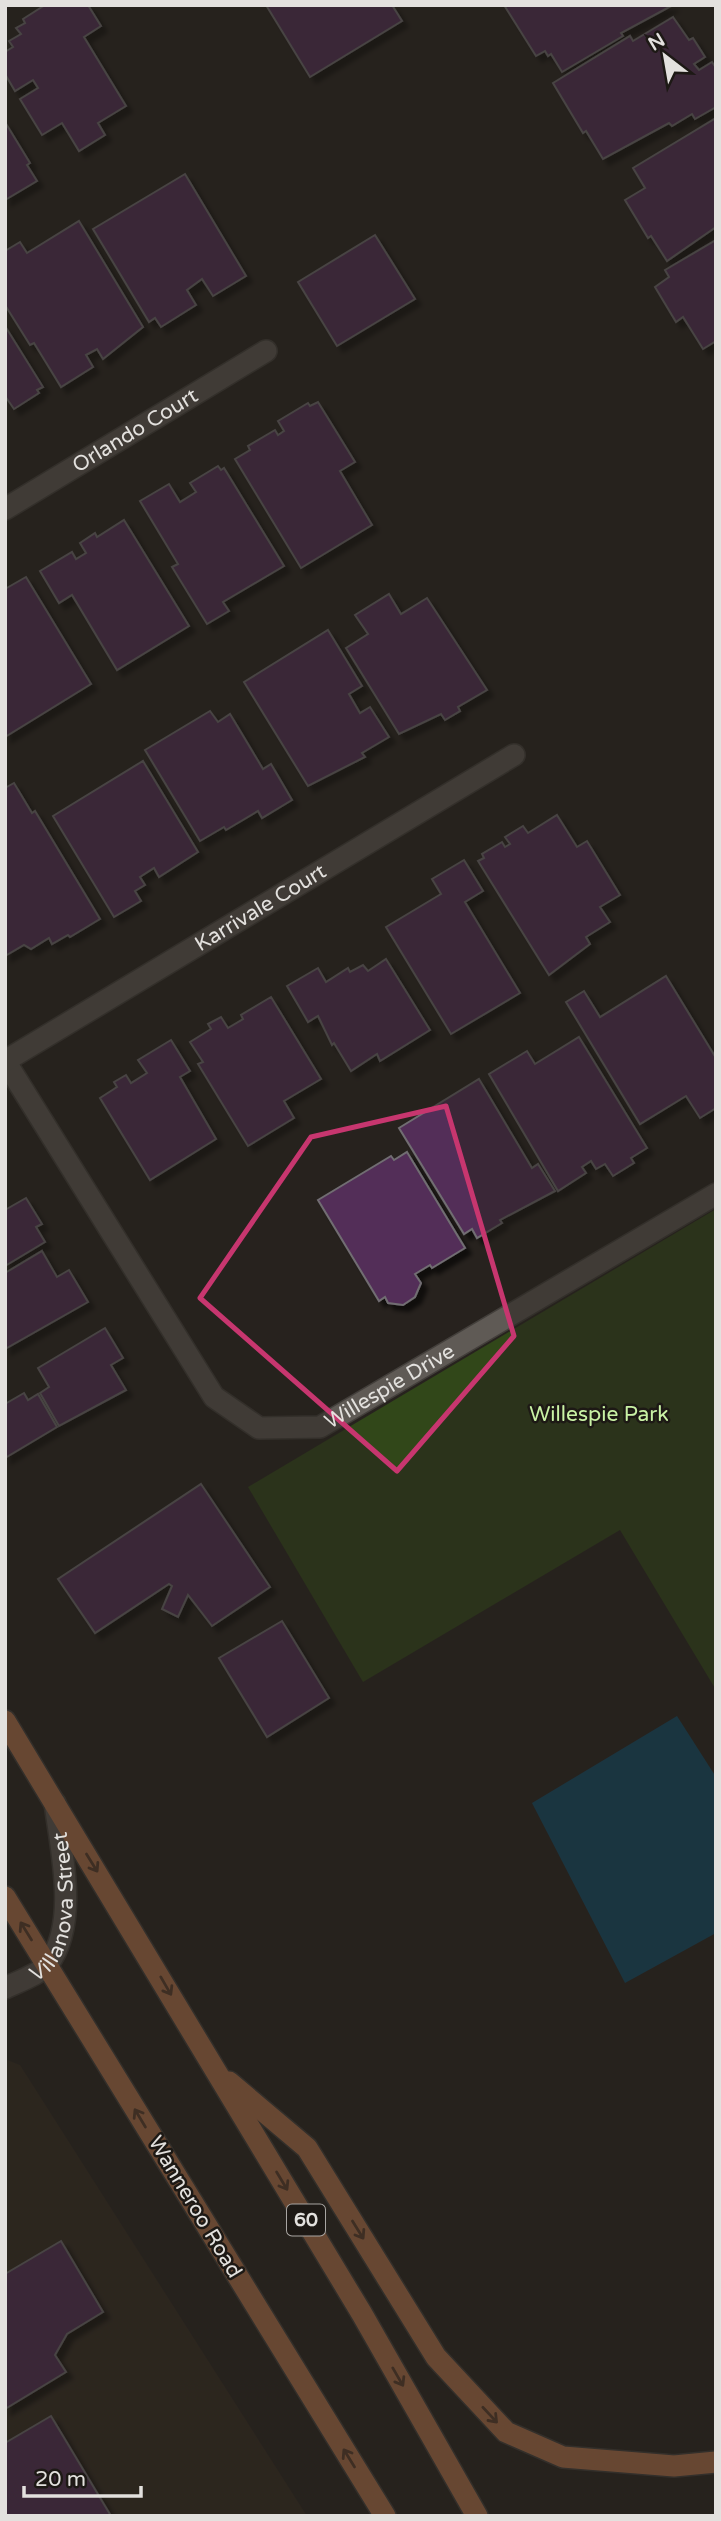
<svg xmlns="http://www.w3.org/2000/svg" width="721" height="2521" viewBox="0 0 721 2521" font-family="'Varela Round',sans-serif">
  <defs>
    <filter id="shadow"><feDropShadow dx="6" dy="6" stdDeviation="2" flood-color="#0009"/></filter>
  </defs>
  <rect width="100%" height="100%" fill="#27221e"/>
  <!-- built -->
  <polygon fill="#332a21" points="5,2059 20,2065 307,2516 5,2516"/>
  <!-- green -->
  <polygon fill="#314719" points="716,1209 716,1690 620,1530 363,1682 248,1487"/>
  <!-- water -->
  <polygon fill="#0d4c6b" points="677,1716 716,1777 716,1933 625,1983 532,1803"/>
  <!-- building -->
  <g fill="#522f58" stroke="#716d72" stroke-width="2" filter="url(#shadow)">
    <polygon points="45,5 88,5 101,26 84,37 126,106 98,123 105,135 79,151 62,123 42,135 20,99 38,88 33,80 15,91 5,74 5,52 13,47 9,41 21,34 16,28 25,23 23,19"/>
    <polygon points="266,5 392,5 402,21 310,77"/>
    <polygon points="504,5 673,5 621,33 623,36 562,72 551,54 548,56 545,51 536,56"/>
    <polygon points="673,17 689,40 693,38 705,57 694,64 699,70 712,62 716,68 716,107 695,119 692,114 672,126 669,123 603,159 586,131 583,133 553,83 630,36 633,41"/>
    <polygon points="716,118 716,227 667,261 651,236 648,238 625,200 645,188 633,168"/>
    <polygon points="5,122 30,163 27,165 37,181 5,200"/>
    <polygon points="185,174 246,276 213,296 202,279 187,290 196,305 161,327 155,318 149,322 93,229"/>
    <polygon points="79,221 143,327 103,359 97,349 86,355 93,367 61,387 34,343 30,345 5,305 5,251 20,242 27,253"/>
    <polygon points="375,235 415,299 337,346 298,282"/>
    <polygon points="716,240 716,341 703,349 683,317 676,322 655,287 669,277 665,270"/>
    <polygon points="5,326 43,387 37,390 39,393 14,409 5,396"/>
    <polygon points="318,402 355,462 340,471 372,525 301,568 235,459 250,450 248,446 275,430 278,435 284,431 278,421 308,403 310,406"/>
    <polygon points="218,466 221,470 224,468 284,566 223,602 229,611 207,624 172,567 178,564 140,501 169,484 180,502 196,492 190,483"/>
    <polygon points="124,520 189,626 117,670 72,595 59,603 40,571 72,552 76,559 86,553 80,543 95,533 97,537"/>
    <polygon points="26,577 91,684 5,737 5,589"/>
    <polygon points="389,594 401,614 427,598 487,690 458,707 460,711 445,720 441,714 399,734 346,648 368,634 355,615"/>
    <polygon points="328,630 362,686 349,694 360,713 370,707 389,737 362,753 365,757 308,786 244,682"/>
    <polygon points="210,711 218,722 230,714 263,769 271,764 292,800 262,818 258,811 226,830 224,827 200,841 145,750"/>
    <polygon points="143,761 198,852 159,877 154,868 140,877 145,885 135,891 141,901 114,917 53,816"/>
    <polygon points="14,783 32,813 35,811 100,919 70,937 68,935 52,944 49,938 31,949 24,945 5,956 5,788"/>
    <polygon points="557,815 577,847 587,841 620,895 600,907 610,922 586,937 590,944 549,975 478,861 484,858 482,854 502,842 505,847 510,844 505,837 523,826 528,833"/>
    <polygon points="464,860 483,891 465,902 520,993 451,1034 386,927 441,894 432,879"/>
    <polygon points="386,959 430,1030 380,1061 377,1054 351,1071 334,1043 332,1045 318,1016 308,1022 287,986 318,968 326,982 348,968 350,972 363,965 368,971"/>
    <polygon points="666,976 716,1058 716,1108 700,1118 686,1096 640,1124 566,1002 584,991 600,1017"/>
    <polygon points="271,997 321,1079 284,1101 294,1118 248,1146 198,1064 203,1062 190,1042 211,1029 208,1024 221,1017 228,1028 243,1019 241,1015"/>
    <polygon points="579,1037 647,1148 631,1158 634,1163 613,1176 605,1164 596,1169 591,1161 582,1167 586,1173 558,1191 489,1074 527,1051 535,1064"/>
    <polygon points="171,1040 190,1071 180,1077 216,1139 150,1180 100,1098 117,1087 114,1082 126,1075 131,1083 147,1073 138,1060"/>
    <polygon points="479,1079 532,1168 538,1164 555,1191 500,1220 502,1223 477,1238 472,1229 464,1234 399,1128"/>
    <polygon points="407,1152 465,1248 432,1268 430,1265 415,1274 421,1283 415,1297 403,1305 388,1303 385,1297 379,1301 318,1200 391,1156 394,1160"/>
    <polygon points="26,1198 42,1224 36,1227 45,1242 5,1266 5,1210"/>
    <polygon points="42,1251 57,1277 69,1270 88,1302 5,1349 5,1273"/>
    <polygon points="105,1328 123,1358 111,1365 126,1390 59,1426 40,1393 49,1387 38,1368"/>
    <polygon points="24,1393 28,1400 38,1394 57,1427 5,1458 5,1404"/>
    <polygon points="201,1484 270,1587 212,1626 188,1595 178,1617 162,1609 172,1586 169,1584 95,1633 58,1579"/>
    <polygon points="282,1621 329,1698 267,1737 219,1658"/>
    <polygon points="61,2241 103,2312 67,2334 55,2355 66,2372 5,2409 5,2274"/>
    <polygon points="51,2416 111,2516 5,2516 5,2443"/>
  </g>
  <g fill="none" stroke-linecap="round" stroke-linejoin="round">
    <!-- minor casing -->
    <g stroke="#433f3b" stroke-width="24">
      <g id="minor">
        <path id="s1" d="M5,509L266,351"/>
        <path id="s2" d="M5,1061L214,1397L259,1428L320,1427L716,1194"/>
        <path id="s3" d="M5,1061L514,755"/>
        <path id="s4" d="M5,1988C17,1982 40,1974 48,1964C79,1923 61,1850 55,1803"/>
      </g>
    </g>
    <!-- trunk casing -->
    <g stroke="#433f3b" stroke-width="24">
      <g id="trunk">
        <polyline points="5,1721 362,2314 477,2516"/>
        <polyline points="5,1897 385,2516"/>
        <polyline points="229,2082 307,2148 436,2357 506,2432 563,2457 674,2466 716,2462"/>
      </g>
    </g>
    <!-- minor -->
    <use href="#minor" stroke="#5f5a55" stroke-width="21"/>
    <!-- trunk -->
    <use href="#trunk" stroke="#b7744d" stroke-width="21"/>
  </g>
  <!-- one-way arrows -->
  <defs><path id="oneway-shaft" d="M-6 0H5M1.5-3L5.5 0L1.5 3" fill="none" stroke-width="1.6" stroke-linecap="round" stroke-linejoin="round" transform="scale(1.75)"/></defs>
  <g stroke="#5b3d2b">
    <use href="#oneway-shaft" transform="translate(92 1863) rotate(58)"/>
    <use href="#oneway-shaft" transform="translate(26 1931) rotate(-122)"/>
    <use href="#oneway-shaft" transform="translate(166 1986) rotate(60)"/>
    <use href="#oneway-shaft" transform="translate(140 2118) rotate(-121)"/>
    <use href="#oneway-shaft" transform="translate(282 2181) rotate(59)"/>
    <use href="#oneway-shaft" transform="translate(358 2230) rotate(58)"/>
    <use href="#oneway-shaft" transform="translate(398 2377) rotate(60)"/>
    <use href="#oneway-shaft" transform="translate(490 2415) rotate(47)"/>
    <use href="#oneway-shaft" transform="translate(349 2458) rotate(-122)"/>
  </g>
  <!-- marked area -->
  <path d="M0 0H721V2521H0ZM446,1106L514,1336L397,1471L200,1298L311,1137Z" fill="#27221e" fill-opacity=".55" fill-rule="evenodd"/>
  <path fill="none" stroke="#c7366f" stroke-width="5" stroke-linejoin="round" d="M446,1106L514,1336L397,1471L200,1298L311,1137Z"/>
  <g text-anchor="middle" dominant-baseline="central" stroke-width="5" stroke-linejoin="round" paint-order="stroke">
    <!-- shield labels -->
    <rect fill="#1d1915" stroke="#a8a5a2" stroke-width="2" x="287" y="2204.5" width="38" height="31" rx="5"/>
    <g font-size="19" font-weight="bold" fill="#e3e1de">
      <text x="306" y="2220">60</text>
    </g>
    <!-- street labels -->
    <g font-size="21" fill="#e3e1de" stroke="#1d1915">
      <text stroke="none"><textPath href="#s1" startOffset="152">Orlando Court</textPath></text>
      <text stroke="none"><textPath href="#s3" startOffset="298">Karrivale Court</textPath></text>
      <text stroke="none"><textPath href="#s2" startOffset="592">Willespie Drive</textPath></text>
      <text stroke="none"><textPath href="#s4" startOffset="107">Villanova Street</textPath></text>
      <text transform="translate(195 2207) rotate(59)">Wanneroo Road</text>
    </g>
    <!-- park labels -->
    <g font-size="21" fill="#c9f2a5" stroke="#1d1915">
      <text x="599" y="1414">Willespie Park</text>
    </g>
  </g>
  <!-- border -->
  <rect width="721" height="2521" fill="none" stroke="#e3e1de" stroke-width="14"/>
  <!-- north arrow -->
  <g transform="translate(665 56) rotate(329)" stroke="#1d1915" stroke-width="5" paint-order="stroke">
  <path d="M0-5L12 26L0 18L-12 26Z" fill="#e3e1de"/>
  <text y="-10" font-size="19" font-weight="bold" text-anchor="middle" fill="#e3e1de">N</text>
  </g>
  <!-- scale -->
  <path d="M24 2486v10h117v-10" fill="none" stroke="#e3e1de" stroke-width="3.5"/>
  <text x="35" y="2486" font-size="21" fill="#e3e1de" stroke="#1d1915" stroke-width="5" paint-order="stroke">20 m</text>
</svg>
